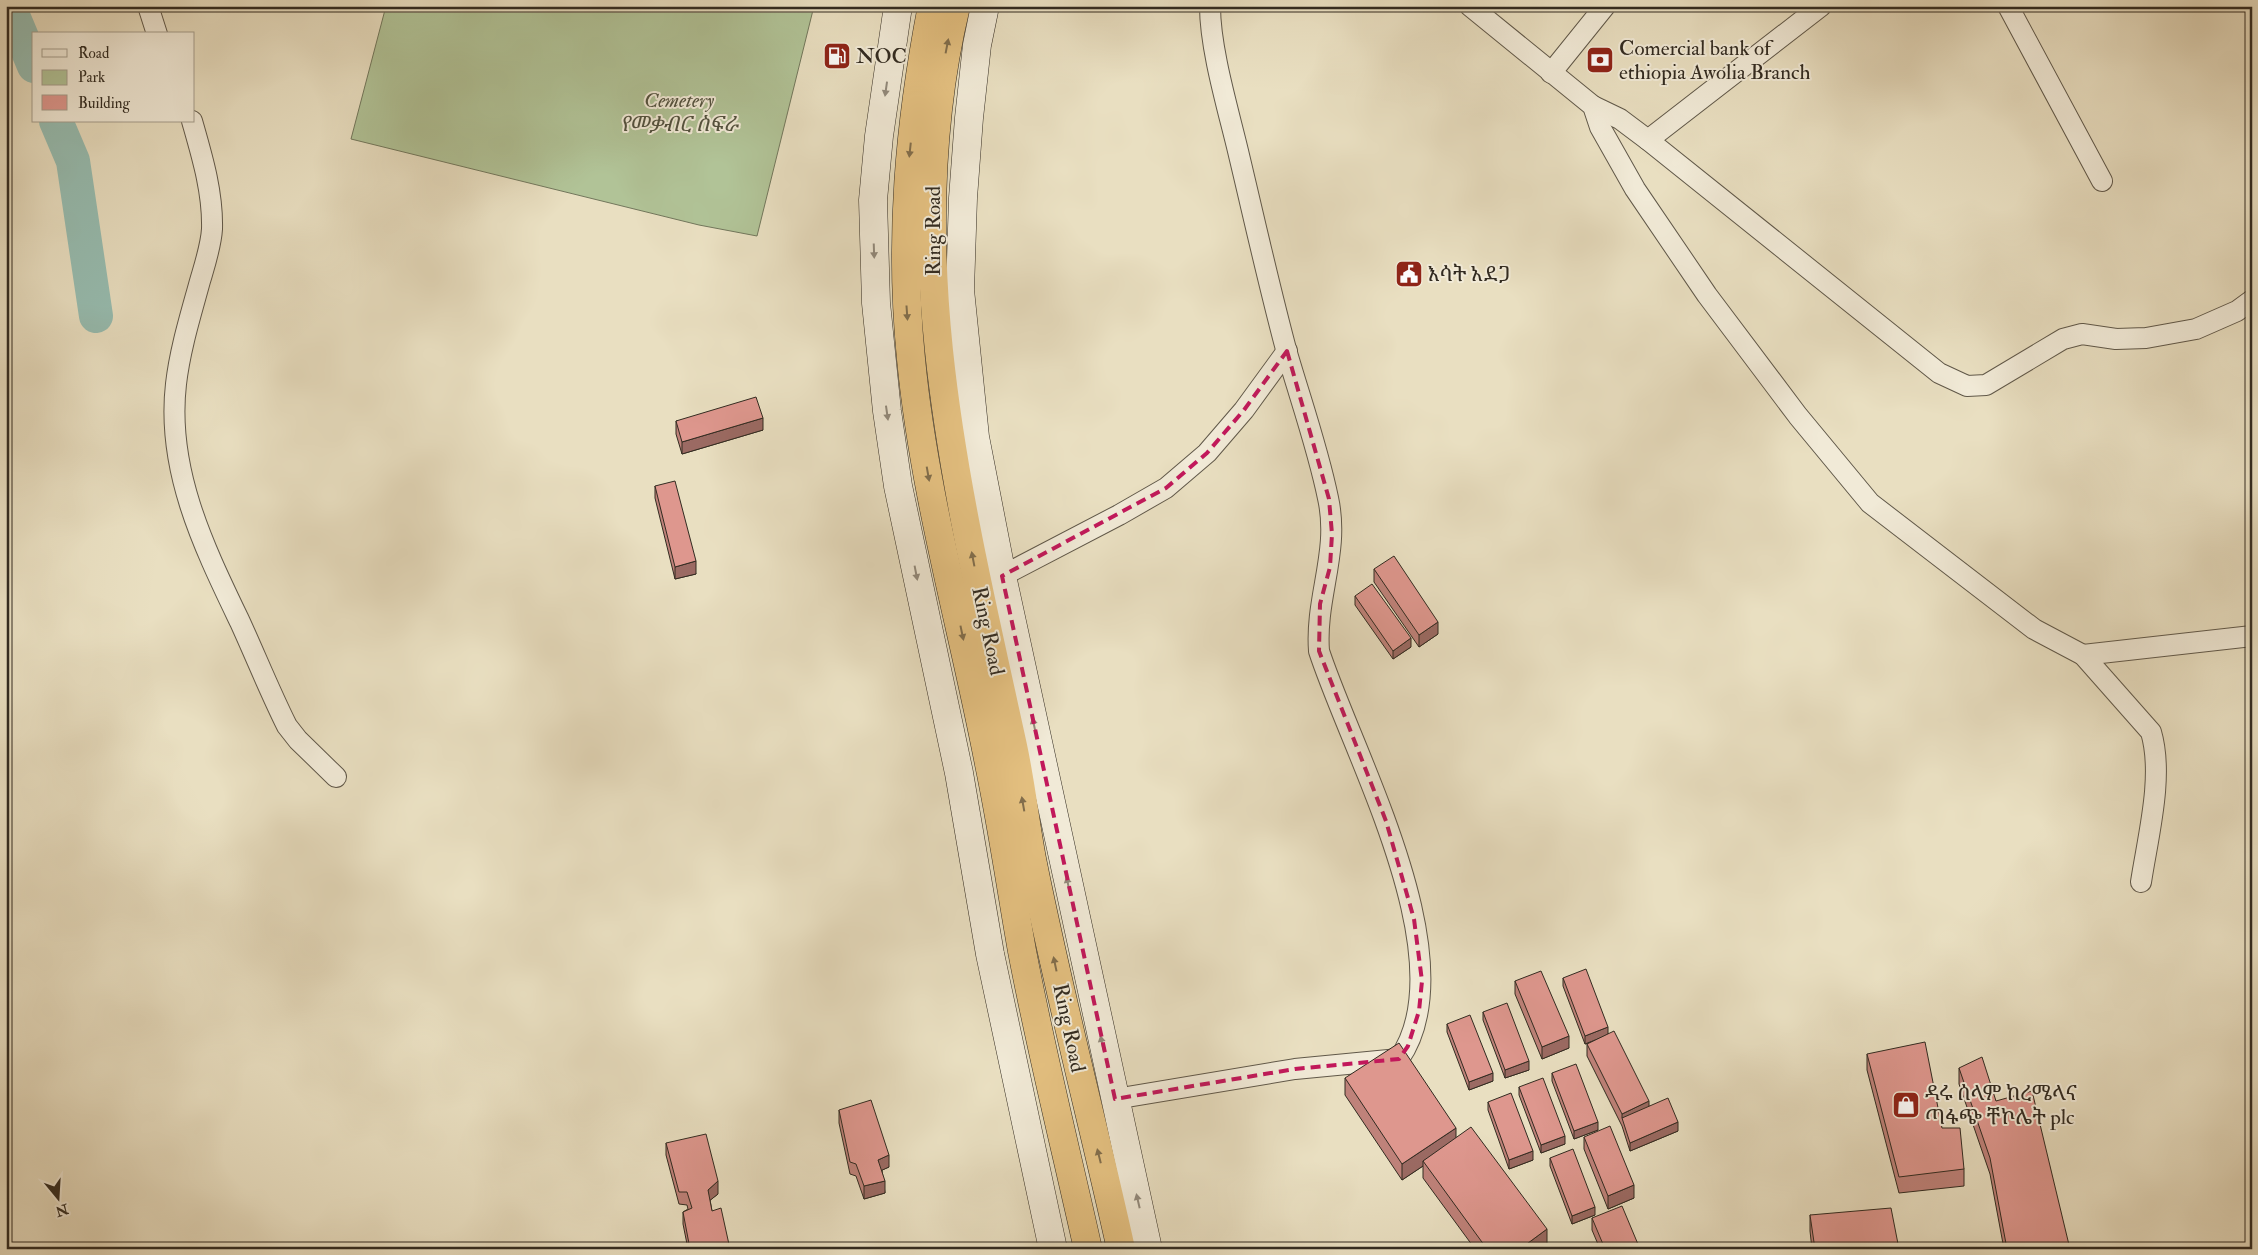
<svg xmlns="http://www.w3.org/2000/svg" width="2258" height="1255" viewBox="0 0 2258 1255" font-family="'IM FELL Double Pica','Noto Serif Ethiopic',serif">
  <rect width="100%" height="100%" fill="#e9dfc1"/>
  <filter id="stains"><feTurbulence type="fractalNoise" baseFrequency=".004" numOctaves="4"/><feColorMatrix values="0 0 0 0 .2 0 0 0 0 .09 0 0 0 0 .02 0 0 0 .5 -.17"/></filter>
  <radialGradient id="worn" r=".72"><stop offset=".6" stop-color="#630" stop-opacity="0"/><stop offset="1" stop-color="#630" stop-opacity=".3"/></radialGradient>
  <!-- green -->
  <polygon fill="#b1c397" stroke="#72775c" points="386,6 814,6 757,236 699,225 351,139"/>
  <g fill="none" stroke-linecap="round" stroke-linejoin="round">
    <!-- river -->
    <g stroke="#97bdb1" stroke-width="34">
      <polyline points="9,6 34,66"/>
      <polyline points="56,121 73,161 96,316"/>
    </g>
    <!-- street casing -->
    <g stroke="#605849" stroke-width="22">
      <g id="street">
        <polyline points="148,6 157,34"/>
        <path d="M1470,6L1593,106L1600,127L1635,189L1707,295L1798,416L1870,503L2034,629L2083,655L2151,732C2164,776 2148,836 2141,882"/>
        <polyline points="2008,6 2102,181"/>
        <polyline points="1551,73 1605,6"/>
        <polyline points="1593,106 1620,119 1648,140 1821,6"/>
        <path d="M192,121C202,156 213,192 212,229C211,246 205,264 200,281C191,314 180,349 176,384C166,470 204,547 240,622C256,657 270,692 287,726L298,740L336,777"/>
        <polyline points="1648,140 1939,373 1967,386 1986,385 2063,339 2082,334 2116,339 2146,338 2196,329 2237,311 2252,300"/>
        <polyline points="1002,576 1119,515 1166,488 1207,453 1244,410 1287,351"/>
        <polyline points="2083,655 2252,636"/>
        <path d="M1115,1099L1295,1069L1399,1059C1468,960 1352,753 1319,651C1315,597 1340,552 1328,498C1318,449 1301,401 1287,353C1269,286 1254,218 1238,151C1228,109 1210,49 1210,6"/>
      </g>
    </g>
    <!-- secondary casing -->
    <g stroke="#322b21" stroke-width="29">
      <g id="secondary">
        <polyline points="898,6 879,136 873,200 876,303 887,411 898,486 959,773 990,954 1053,1249"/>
        <polyline points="985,6 977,45 969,118 963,198 960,290 975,437 1002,576 1148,1249"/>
      </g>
    </g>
    <!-- highway casing -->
    <g stroke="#322b21" stroke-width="29">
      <g id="highway">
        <path d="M932,6C909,125 899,238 911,359C924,496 963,629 989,764C1002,826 1011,889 1022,951C1041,1051 1066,1150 1088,1249"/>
        <path d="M956,6C896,255 960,503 1013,746C1021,783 1025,821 1032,859C1058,990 1092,1119 1121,1249"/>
      </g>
    </g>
    <!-- street -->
    <use href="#street" stroke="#f1ead7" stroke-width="20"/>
    <!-- secondary -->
    <use href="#secondary" stroke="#f1ead7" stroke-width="28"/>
    <!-- highway -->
    <use href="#highway" stroke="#e4c080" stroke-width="28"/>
  </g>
  <!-- wall -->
  <g fill="#bf827a" stroke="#322b21">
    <polygon points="676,421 763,430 682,454 676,434"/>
    <polygon points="655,486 696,574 675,579 655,498"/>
    <polygon points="1374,569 1438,634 1419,647 1374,582"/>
    <polygon points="1355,596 1411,647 1393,659 1355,605"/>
    <polygon points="1563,978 1608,1033 1649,1106 1678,1131 1630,1151 1622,1126 1587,1056 1587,1044 1591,1042 1585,1044 1563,986"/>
    <polygon points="1515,981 1569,1048 1542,1059 1515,994"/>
    <polygon points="1483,1012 1529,1070 1505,1078 1483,1020"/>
    <polygon points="1447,1024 1493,1081 1469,1090 1447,1032"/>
    <polygon points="1867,1054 1942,1128 1964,1169 1964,1186 1899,1193 1867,1070"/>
    <polygon points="1959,1068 1996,1101 2070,1249 2004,1249 1990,1174 1959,1084"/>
    <polygon points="1552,1073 1598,1130 1574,1139 1552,1081"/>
    <polygon points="1345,1078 1456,1138 1547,1245 1542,1249 1475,1249 1423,1178 1423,1166 1402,1180 1345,1095"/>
    <polygon points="1519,1087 1565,1144 1541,1153 1519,1095"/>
    <polygon points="1488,1102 1533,1160 1509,1169 1488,1110"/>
    <polygon points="839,1110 889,1167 882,1170 885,1193 864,1199 856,1176 850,1174 839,1123"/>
    <polygon points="1584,1137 1634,1198 1608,1209 1584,1149"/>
    <polygon points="666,1143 718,1194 710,1200 712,1211 730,1249 688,1249 683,1224 683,1212 688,1209 687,1205 679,1204 666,1155"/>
    <polygon points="1550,1158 1595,1215 1572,1224 1550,1166"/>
    <polygon points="1810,1215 1899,1249 1812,1249 1810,1231"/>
    <polygon points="1592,1218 1640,1249 1600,1249 1592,1230"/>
  </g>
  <!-- shaded-wall -->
  <g fill="#9b6a63" stroke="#322b21">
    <polygon points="763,418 763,430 682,454 682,442"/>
    <polygon points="696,561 696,574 675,579 675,567"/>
    <polygon points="1438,622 1438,634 1419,647 1419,635"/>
    <polygon points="1411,638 1411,647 1393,659 1393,651"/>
    <polygon points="1608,1027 1608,1035 1585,1044 1585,1036"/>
    <polygon points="1569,1036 1569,1048 1542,1059 1542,1047"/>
    <polygon points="1529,1061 1529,1070 1505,1078 1505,1070"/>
    <polygon points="1493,1073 1493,1081 1469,1090 1469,1082"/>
    <polygon points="1649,1101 1649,1113 1622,1118 1622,1114"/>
    <polygon points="1598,1122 1598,1130 1574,1139 1574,1131"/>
    <polygon points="1678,1122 1678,1131 1630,1151 1630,1143"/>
    <polygon points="1456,1128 1456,1144 1423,1161 1423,1166 1402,1180 1402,1164"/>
    <polygon points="1565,1136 1565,1144 1541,1153 1541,1145"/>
    <polygon points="1533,1151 1533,1160 1509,1169 1509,1160"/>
    <polygon points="889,1155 889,1167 878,1172 878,1160"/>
    <polygon points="718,1181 718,1194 708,1202 708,1190"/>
    <polygon points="885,1181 885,1193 864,1199 864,1186"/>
    <polygon points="1634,1185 1634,1198 1608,1209 1608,1196"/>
    <polygon points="1595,1207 1595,1215 1572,1224 1572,1216"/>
    <polygon points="1547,1229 1547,1245 1542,1249 1520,1249"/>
  </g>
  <!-- building -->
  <g fill="#de978e" stroke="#322b21">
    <polygon points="756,397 763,418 682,442 676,421"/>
    <polygon points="675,481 696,561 675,567 655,486"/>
    <polygon points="1394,556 1438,622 1419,635 1374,569"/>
    <polygon points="1372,584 1411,638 1393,651 1355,596"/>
    <polygon points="1586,969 1608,1027 1585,1036 1563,978"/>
    <polygon points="1541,971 1569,1036 1542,1047 1515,981"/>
    <polygon points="1507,1003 1529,1061 1505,1070 1483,1012"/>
    <polygon points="1470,1015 1493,1073 1469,1082 1447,1024"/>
    <polygon points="1614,1031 1649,1101 1622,1114 1587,1044"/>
    <polygon points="1925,1042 1942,1128 1960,1128 1964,1169 1899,1177 1867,1054"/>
    <polygon points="1399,1043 1456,1128 1402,1164 1345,1078"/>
    <polygon points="1982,1057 1996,1101 2032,1091 2070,1249 2007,1249 1990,1158 1959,1068"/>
    <polygon points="1576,1064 1598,1122 1574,1131 1552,1073"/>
    <polygon points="1543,1078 1565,1136 1541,1145 1519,1087"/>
    <polygon points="1511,1093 1533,1151 1509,1160 1488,1102"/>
    <polygon points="1668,1098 1678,1122 1630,1143 1622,1118"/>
    <polygon points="871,1100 889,1155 878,1160 885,1181 864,1186 856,1164 850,1162 839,1110"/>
    <polygon points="1610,1126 1634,1185 1608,1196 1584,1137"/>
    <polygon points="1471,1127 1547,1229 1520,1249 1487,1249 1423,1161"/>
    <polygon points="706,1134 718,1181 708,1190 712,1211 721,1208 730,1249 690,1249 683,1212 692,1208 687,1192 679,1192 666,1143"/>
    <polygon points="1573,1149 1595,1207 1572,1216 1550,1158"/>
    <polygon points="1622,1206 1640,1249 1605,1249 1592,1218"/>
    <polygon points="1891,1208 1899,1249 1815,1249 1810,1215"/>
    <polygon points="1558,1245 1561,1249 1553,1249"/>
  </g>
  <!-- one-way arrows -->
  <defs><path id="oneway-solid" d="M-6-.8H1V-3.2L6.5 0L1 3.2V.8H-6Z" transform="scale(1.25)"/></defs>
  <g fill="#826e4c">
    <use href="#oneway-solid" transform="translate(947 46) rotate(-79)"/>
    <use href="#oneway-solid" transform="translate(910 150) rotate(96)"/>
    <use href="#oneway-solid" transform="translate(907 313) rotate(86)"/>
    <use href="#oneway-solid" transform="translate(928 474) rotate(80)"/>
    <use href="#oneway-solid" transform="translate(973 559) rotate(-101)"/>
    <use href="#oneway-solid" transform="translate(962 633) rotate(78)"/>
    <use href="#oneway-solid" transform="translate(1023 804) rotate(-100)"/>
    <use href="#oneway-solid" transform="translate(1055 964) rotate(-102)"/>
    <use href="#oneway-solid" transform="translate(1099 1156) rotate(-104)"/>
  </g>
  <g fill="#928a7c">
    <use href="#oneway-solid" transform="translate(886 89) rotate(98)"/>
    <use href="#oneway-solid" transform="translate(874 251) rotate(88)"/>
    <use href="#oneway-solid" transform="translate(887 413) rotate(82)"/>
    <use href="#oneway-solid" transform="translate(916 573) rotate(79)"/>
    <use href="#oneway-solid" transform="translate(1034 725) rotate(-102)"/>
    <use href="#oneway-solid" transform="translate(1068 884) rotate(-102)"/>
    <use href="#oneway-solid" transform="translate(1102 1043) rotate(-102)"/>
    <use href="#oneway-solid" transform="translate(1138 1201) rotate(-103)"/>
  </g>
  <!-- marked area -->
  <path fill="none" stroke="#c2185b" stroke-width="4" stroke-dasharray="10 6" stroke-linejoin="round" d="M1287,351L1329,499L1332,534L1330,567L1320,604L1319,651L1386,821L1414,919L1422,981L1419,1011L1408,1046L1399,1059L1295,1069L1115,1099L1002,576L1166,488L1207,453L1244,410Z"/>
  <!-- icons -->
  <defs>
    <g id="fuel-square" transform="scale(1.4375)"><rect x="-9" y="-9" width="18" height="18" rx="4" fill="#8f2418" stroke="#f1ead7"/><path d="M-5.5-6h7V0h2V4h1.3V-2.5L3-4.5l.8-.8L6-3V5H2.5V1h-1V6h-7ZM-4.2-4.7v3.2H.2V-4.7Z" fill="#fff"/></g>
    <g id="bank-square" transform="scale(1.4375)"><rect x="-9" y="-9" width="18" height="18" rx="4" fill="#8f2418" stroke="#f1ead7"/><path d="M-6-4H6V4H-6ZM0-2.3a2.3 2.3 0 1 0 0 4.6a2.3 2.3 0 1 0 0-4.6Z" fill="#fff"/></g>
    <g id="civic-square" transform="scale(1.4375)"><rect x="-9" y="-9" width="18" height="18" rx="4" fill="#8f2418" stroke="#f1ead7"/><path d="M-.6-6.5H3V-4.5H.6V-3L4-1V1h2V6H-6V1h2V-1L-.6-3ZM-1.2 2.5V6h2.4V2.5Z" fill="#fff"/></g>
    <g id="shop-square" transform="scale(1.4375)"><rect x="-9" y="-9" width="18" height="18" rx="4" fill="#8f2418" stroke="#f1ead7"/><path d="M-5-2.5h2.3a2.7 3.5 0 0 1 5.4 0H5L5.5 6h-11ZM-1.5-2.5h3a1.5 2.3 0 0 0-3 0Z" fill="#fff"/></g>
  </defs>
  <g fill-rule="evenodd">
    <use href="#fuel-square" x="837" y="56"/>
    <use href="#bank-square" x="1600" y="60"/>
    <use href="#civic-square" x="1409" y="274"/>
    <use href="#shop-square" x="1906" y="1105"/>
  </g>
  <g text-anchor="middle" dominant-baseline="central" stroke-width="4" stroke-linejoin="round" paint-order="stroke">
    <!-- poi labels -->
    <g font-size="21" fill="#322b21" stroke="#f1ead7" text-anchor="start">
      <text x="1619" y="48">Comercial bank of<tspan x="1619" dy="24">ethiopia Awolia Branch</tspan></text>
      <text x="856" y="56">NOC</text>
      <text x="1428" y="274">እሳት አደጋ</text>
      <text x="1925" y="1093">ዳሩ ሰላም ከረሜላና<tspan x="1925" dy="24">ጣፋጭ ቸኮሌት plc</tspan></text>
    </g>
    <!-- park labels -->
    <g font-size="21" font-style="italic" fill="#52513e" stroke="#f1ead7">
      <text x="679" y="100">Cemetery<tspan x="679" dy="24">የመቃብር ስፍራ</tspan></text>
    </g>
    <!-- street labels -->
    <g font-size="21" fill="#322b21" stroke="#f1ead7">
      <text transform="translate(933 231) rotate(-90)">Ring Road</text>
      <text transform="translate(988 631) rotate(78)">Ring Road</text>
      <text transform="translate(1069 1028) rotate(78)">Ring Road</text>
    </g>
  </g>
  <!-- margin -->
  <rect width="2258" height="1255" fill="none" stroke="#e9dfc1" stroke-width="25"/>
  <rect x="8" y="8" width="2243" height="1240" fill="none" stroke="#322b21" stroke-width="2.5"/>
  <rect x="12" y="12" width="2233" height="1230" fill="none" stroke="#322b21"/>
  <!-- legend -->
  <rect x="32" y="32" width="162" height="90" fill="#f1ead7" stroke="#a59e8e"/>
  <rect x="42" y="49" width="25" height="8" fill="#f1ead7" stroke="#a59e8e"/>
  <text x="78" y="58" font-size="15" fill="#322b21">Road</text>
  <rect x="42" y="70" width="25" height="15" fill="#b1c397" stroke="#a59e8e"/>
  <text x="78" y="82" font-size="15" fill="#322b21">Park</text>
  <rect x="42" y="95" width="25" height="15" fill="#de978e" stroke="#a59e8e"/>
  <text x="78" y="108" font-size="15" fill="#322b21">Building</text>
  <!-- north arrow -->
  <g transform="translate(58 1198) rotate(162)" stroke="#f1ead7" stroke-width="4" paint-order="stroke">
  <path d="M0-4L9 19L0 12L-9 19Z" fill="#322b21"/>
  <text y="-8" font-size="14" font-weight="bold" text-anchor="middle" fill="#322b21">N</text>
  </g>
  <rect width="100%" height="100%" filter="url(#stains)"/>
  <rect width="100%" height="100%" fill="url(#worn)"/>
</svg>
